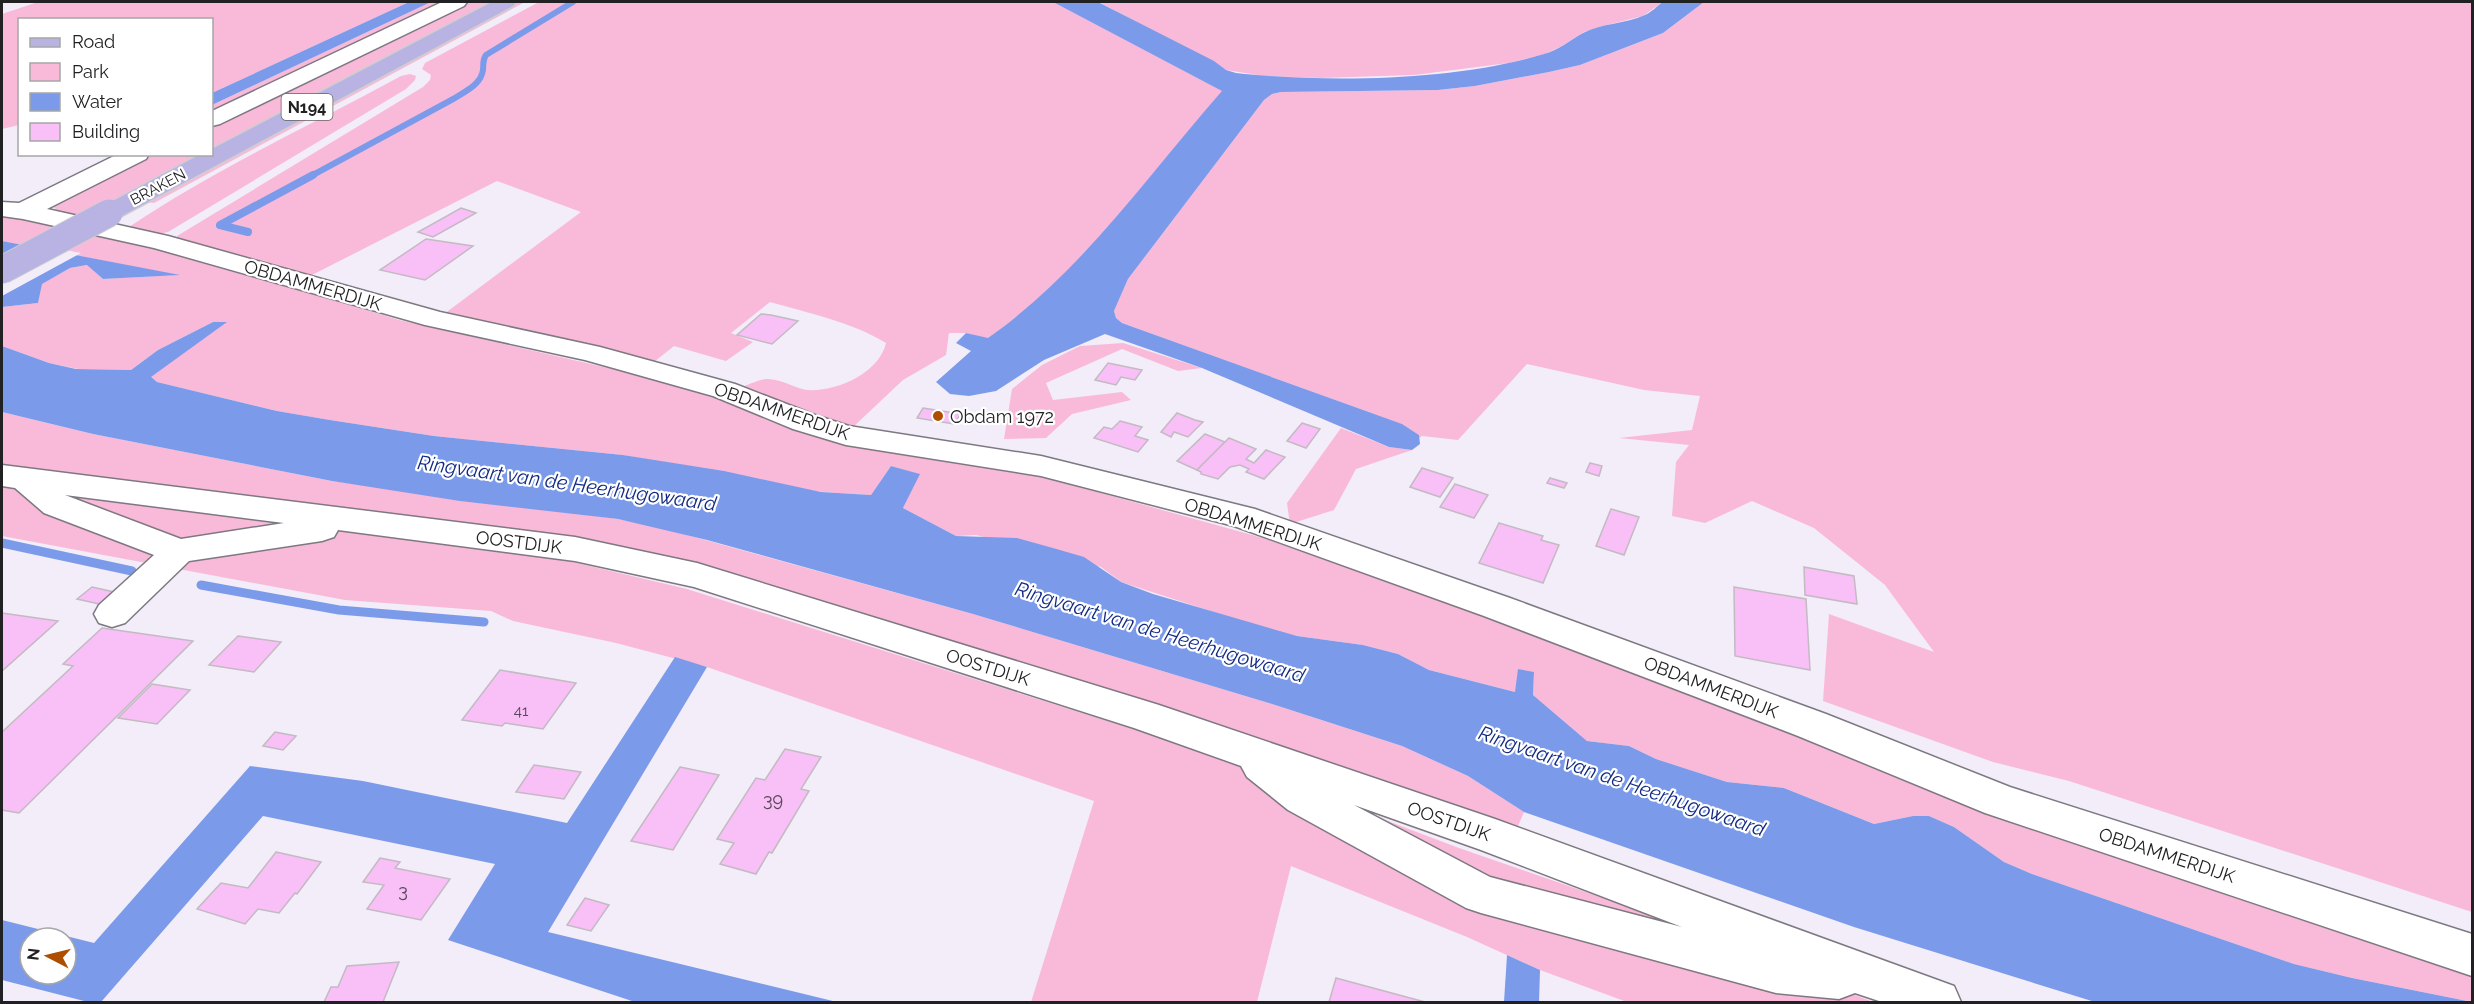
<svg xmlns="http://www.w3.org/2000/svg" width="2474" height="1004" viewBox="0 0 2474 1004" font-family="Raleway,sans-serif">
  <rect width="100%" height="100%" fill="#f2edf8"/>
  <!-- green -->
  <g fill="#f9bad9">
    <polygon points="38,2 409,2 212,93 212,20 20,20 19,125 2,129 2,14"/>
    <polygon points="431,2 449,2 212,115 212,105"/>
    <polygon points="467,2 492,2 212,150 212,124"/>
    <polygon points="517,2 525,2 154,203 144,202"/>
    <path d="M539,2H1053L1223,91C1151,175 1079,274 988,339L966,333H949L946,355L903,380L852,428L816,419L740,388C748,385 758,380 766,379C780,378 794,388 807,390C837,392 879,373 886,343C852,322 808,313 770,302L731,333L753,342L726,361L674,346L654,362L550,336L444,314L581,212L497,181L310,276L178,239L177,236L423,87L430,80L431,75L422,69L425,63Z"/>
    <polygon points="1099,2 1663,2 1643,16 1599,27 1584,32 1562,46 1545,54 1509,63 1414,75 1321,78 1264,76 1226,70"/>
    <polygon points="1704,2 2472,2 2472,912 2069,781 1993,762 1823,701 1829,614 1934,652 1885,585 1814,528 1752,501 1705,523 1672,516 1676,462 1689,445 1619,438 1692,430 1700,396 1644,390 1527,364 1458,440 1422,436 1419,438 1419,435 1401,424 1122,323 1116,318 1114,311 1128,279 1264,100 1272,94 1281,92 1438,90 1475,86 1549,72 1580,65 1663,33"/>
    <path d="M410,74L416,76L415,80L406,89L168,232L159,234L129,227C214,170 311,125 401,76Z"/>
    <polygon points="150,155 203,155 120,199 80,217 58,211 52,206 60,199"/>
    <polygon points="2,215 26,218 168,249 399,320 630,373 696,390 807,434 872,450 1047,478 1263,538 1422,592 1775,725 1904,781 2238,899 2472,977 2472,1002 2352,978 2294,964 2032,874 2004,862 1954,827 1929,816 1913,816 1874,824 1784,788 1727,782 1656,759 1629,746 1587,741 1533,695 1534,672 1515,692 1429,670 1398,654 1363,645 1297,636 1260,627 1121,582 1101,567 976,535 956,536 903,508 919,474 891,466 871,495 821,492 623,455 434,436 330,420 277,411 157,382 150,377 226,322 213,322 158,350 131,370 78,369 49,363 2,346 2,307 38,303 41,284 70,268 88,265 103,279 176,275 2,241"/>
    <polygon points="1123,343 1202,368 1178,371 1122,349 1046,383 1053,400 1122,392 1131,400 1072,414 1046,438 1004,439 1012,389 1042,365 1080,346"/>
    <polygon points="2,412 93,434 332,481 618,519 658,527 973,614 1272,704 1402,746 1468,776 1524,812 1518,826 740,576 647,552 569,538 2,466"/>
    <polygon points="1341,428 1389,447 1412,450 1356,469 1334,510 1290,524 1287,503"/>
    <polygon points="2,486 556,558 687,589 1197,749 1459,848 1635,909 1873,1002 1627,1002 1540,970 1467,937 1291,866 1257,1002 1031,1002 1094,801 707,667 616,643 513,621 491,611 345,600 2,536"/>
  </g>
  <!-- water -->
  <g fill="#7b9bea" fill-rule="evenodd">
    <polygon points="409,2 431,2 212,105 212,93"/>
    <path d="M1053,2H1098L1214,61L1226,70L1236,73C1328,83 1455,81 1544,54C1559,50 1570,40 1583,33C1602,23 1625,24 1645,15C1652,12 1657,6 1663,2C1668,0 1696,1 1704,2L1663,33L1580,65L1549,72L1475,86L1438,90L1281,92L1272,94L1264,100L1128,279L1114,311L1116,318L1122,323L1402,424L1419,435L1420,444L1412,450L1389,447L1202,368L1105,334L1044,360L996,391L969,396L950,394L936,382L971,351L956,343L966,333L988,338C1081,273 1148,175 1222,91Z"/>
    <polygon points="2,241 180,275 103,279 87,265 70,268 42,284 38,303 2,307"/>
    <polygon points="213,322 227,322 151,377 157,382 277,411 330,420 434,436 623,455 724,471 821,492 871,495 891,466 920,474 903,508 956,536 1017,538 1053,548 1084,557 1121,582 1153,594 1297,636 1363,645 1398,654 1429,670 1515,692 1518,669 1534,672 1533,695 1587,741 1629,746 1656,759 1727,782 1784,788 1874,824 1913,816 1929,816 1954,827 2004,862 2032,874 2294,964 2352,978 2472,1002 2095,1002 1854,927 1524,812 1468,776 1402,746 1272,704 973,614 707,540 618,519 460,501 332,481 93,434 2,412 2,346 49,363 76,369 131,370 158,350"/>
    <path d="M675,657L707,667L548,932L837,1002H635L448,940L495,864L263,816L101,1002H88L2,980V920L94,943L250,766L363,781L567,823ZM30,938H66V974H30Z"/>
    <polygon points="1507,955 1540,970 1539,1002 1504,1002"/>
  </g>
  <!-- pier -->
  <polygon fill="#f2edf8" points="30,243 81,253 2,296 2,259"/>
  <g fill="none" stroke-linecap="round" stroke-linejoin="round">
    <!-- stream-far2 -->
    <path stroke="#7b9bea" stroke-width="6" d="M311,176L455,98C464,92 478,86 482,74C485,67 481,62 486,55L573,2"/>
    <!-- stream-far1 -->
    <polyline stroke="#7b9bea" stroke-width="8" points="248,232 220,225 313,175"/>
    <!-- stream -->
    <g stroke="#7b9bea" stroke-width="9">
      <polyline points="2,543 132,571"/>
      <polyline points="201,585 339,610 484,622"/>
    </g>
  </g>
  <!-- building -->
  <g fill="#f9bff7" stroke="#c3bac2" stroke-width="1.5">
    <polygon points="461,208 476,213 433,237 418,232"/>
    <polygon points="426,239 473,246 425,280 380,270"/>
    <polygon points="761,314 771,315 798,321 772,344 737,335"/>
    <polygon points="1108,363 1142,370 1135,380 1121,377 1116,385 1095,380"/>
    <polygon points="923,408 961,414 954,424 917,418"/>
    <polygon points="1177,413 1195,420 1203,422 1188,437 1174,432 1171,437 1161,432"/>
    <polygon points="1120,421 1142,427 1135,436 1148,440 1138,452 1094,438 1104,427 1112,429"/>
    <polygon points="1302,423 1320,429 1306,448 1287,441"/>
    <polygon points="1205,434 1225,442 1197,470 1177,461"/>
    <polygon points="1229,438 1256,449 1246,459 1254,463 1266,450 1285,457 1264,479 1246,472 1249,469 1240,465 1230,467 1218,479 1201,474 1201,472 1197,470"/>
    <polygon points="1590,463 1602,466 1599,476 1586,472"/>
    <polygon points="1422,468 1453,478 1440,497 1410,487"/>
    <polygon points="1550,478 1567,483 1564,488 1547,483"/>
    <polygon points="1455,484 1488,495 1474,518 1440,507"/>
    <polygon points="1611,509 1639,517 1624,555 1596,546"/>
    <polygon points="1499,523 1543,536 1541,540 1559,545 1543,583 1479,563"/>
    <polygon points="1804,567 1854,576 1857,604 1805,595"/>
    <polygon points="92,587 114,592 99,604 77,599"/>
    <polygon points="1734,587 1806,599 1810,670 1735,656"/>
    <polygon points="2,613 58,621 2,671"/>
    <polygon points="102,628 193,641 19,813 2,810 2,732 73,666 63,664"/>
    <polygon points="238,636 281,642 254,672 209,665"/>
    <polygon points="500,670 576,683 543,729 505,723 502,726 462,720"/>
    <polygon points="152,684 190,690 157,724 118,718"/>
    <polygon points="275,732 296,736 283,750 263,746"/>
    <polygon points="785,749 821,757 801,789 809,791 772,853 769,852 756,874 720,864 734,843 717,839 756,778 765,780"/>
    <polygon points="534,765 581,772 564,799 516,792"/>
    <polygon points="680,767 719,775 673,850 631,841"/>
    <polygon points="276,852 321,862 297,894 295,893 279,913 258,909 245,924 197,909 221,883 248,888"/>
    <polygon points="380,858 400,862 395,868 450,879 421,920 367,909 384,885 363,882"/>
    <polygon points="585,898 609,905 591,931 567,925"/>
    <polygon points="399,962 383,1002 324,1002 331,987 338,987 347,966"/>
    <polygon points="1336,978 1425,1002 1329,1002"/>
  </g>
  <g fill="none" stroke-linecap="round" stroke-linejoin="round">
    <!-- minor casing -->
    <g stroke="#7d7881" stroke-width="3">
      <g id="minor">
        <polygon points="442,2 467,2 464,6 220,124 212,126 212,111"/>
        <polygon points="118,154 149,154 146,159 47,209 168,236 440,312 600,347 735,384 815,415 849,426 1041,456 1255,509 1510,598 1826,714 2010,787 2472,934 2472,976 1985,813 1798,736 1484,616 1234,526 1041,476 846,445 793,429 713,396 585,360 425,325 154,248 23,219 2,216 2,202 19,203"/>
        <path d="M2,465L575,537L697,563L1159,705L1495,819L1954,986L1961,1002H1882L1855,993L1839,999L1776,993L1481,913L1466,908L1288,810L1247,777L1241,766L1134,728L694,587L575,561L338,530L334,537L322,541L189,561L125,623L112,627L99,623L94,614L99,605L154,555L44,513L15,488L2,486ZM65,495L284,523L181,539ZM1354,805L1481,850L1682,927L1490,877Z"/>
      </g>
    </g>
    <!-- major casing -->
    <g stroke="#cececf" stroke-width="3">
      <polygon id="major" points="492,2 516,2 513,6 118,218 109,221 100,218 96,213 100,208 201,154 212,154 212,149"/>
    </g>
    <!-- minor -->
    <use href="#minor" fill="#fff" fill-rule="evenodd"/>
    <!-- major -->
    <use href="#major" fill="#b8b3e2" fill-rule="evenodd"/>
    <!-- major-bridge casing -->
    <g stroke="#cececf" stroke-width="29" stroke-linecap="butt">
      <polyline id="major-bridge" points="2,270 109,213"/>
    </g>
    <!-- major-bridge -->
    <use href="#major-bridge" stroke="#b8b3e2" stroke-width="27"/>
  </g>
  <!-- markers -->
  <circle fill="#ad4e00" stroke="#fff" stroke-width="2" cx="938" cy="416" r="6"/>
  <g text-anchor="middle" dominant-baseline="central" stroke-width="4.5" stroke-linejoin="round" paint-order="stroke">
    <!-- far-street labels -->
    <g font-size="15" fill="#212023" stroke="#fff">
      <text transform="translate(158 187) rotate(-28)">BRAKEN</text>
    </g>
    <!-- number labels -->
    <g font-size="15" fill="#574858">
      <text x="521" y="711">41</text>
    </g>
    <!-- shield labels -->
    <rect fill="#fff" stroke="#646365" stroke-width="1.5" x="281.5" y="94" width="51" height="26" rx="4.5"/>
    <g font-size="16" font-weight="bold" fill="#212023">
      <text x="307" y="107">N194</text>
    </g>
    <!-- street labels -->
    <g font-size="18" fill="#212023" stroke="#fff">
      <text transform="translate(313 285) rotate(16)">OBDAMMERDIJK</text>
      <text transform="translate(782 411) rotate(19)">OBDAMMERDIJK</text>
      <text transform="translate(1253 524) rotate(17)">OBDAMMERDIJK</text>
      <text transform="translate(519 542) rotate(7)">OOSTDIJK</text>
      <text transform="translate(988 667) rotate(17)">OOSTDIJK</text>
      <text transform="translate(1711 687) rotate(21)">OBDAMMERDIJK</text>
      <text transform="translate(1449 821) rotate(19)">OOSTDIJK</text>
      <text transform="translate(2167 855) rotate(18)">OBDAMMERDIJK</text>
    </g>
    <!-- poi labels -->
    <g font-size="18" fill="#212023" stroke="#fff" text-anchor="start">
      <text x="950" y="416">Obdam 1972</text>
    </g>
    <!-- near-number labels -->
    <g font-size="18" fill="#574858">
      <text x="773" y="799">39</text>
      <text x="403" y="890">3</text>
    </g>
    <!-- water labels -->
    <g font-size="20" font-style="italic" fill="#132a84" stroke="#fff">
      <text transform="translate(567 483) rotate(8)">Ringvaart van de Heerhugowaard</text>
      <text transform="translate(1160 632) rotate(17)">Ringvaart van de Heerhugowaard</text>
      <text transform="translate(1622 781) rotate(19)">Ringvaart van de Heerhugowaard</text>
    </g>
  </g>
  <!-- border -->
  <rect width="2474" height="1004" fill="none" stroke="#212023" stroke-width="6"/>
  <!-- legend -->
  <rect x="18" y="18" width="195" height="138" fill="#ffffff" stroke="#a6a6a7" stroke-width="1.5"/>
  <rect x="30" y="38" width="30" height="9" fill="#b8b3e2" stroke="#a6a6a7" stroke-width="1.5"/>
  <text x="72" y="48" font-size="18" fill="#212023">Road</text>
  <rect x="30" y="63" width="30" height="18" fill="#f9bad9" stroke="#a6a6a7" stroke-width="1.5"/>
  <text x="72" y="78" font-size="18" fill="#212023">Park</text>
  <rect x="30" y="93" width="30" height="18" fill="#7b9bea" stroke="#a6a6a7" stroke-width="1.5"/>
  <text x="72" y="108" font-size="18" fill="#212023">Water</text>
  <rect x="30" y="123" width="30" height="18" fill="#f9bff7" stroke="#a6a6a7" stroke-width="1.5"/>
  <text x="72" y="138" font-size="18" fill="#212023">Building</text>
  <!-- north arrow -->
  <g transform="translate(48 956) rotate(277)"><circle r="28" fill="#ffffff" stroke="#a6a6a7" stroke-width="1.5"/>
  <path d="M0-4.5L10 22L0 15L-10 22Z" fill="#ad4e00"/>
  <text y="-9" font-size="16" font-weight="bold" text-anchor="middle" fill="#212023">N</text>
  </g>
</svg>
